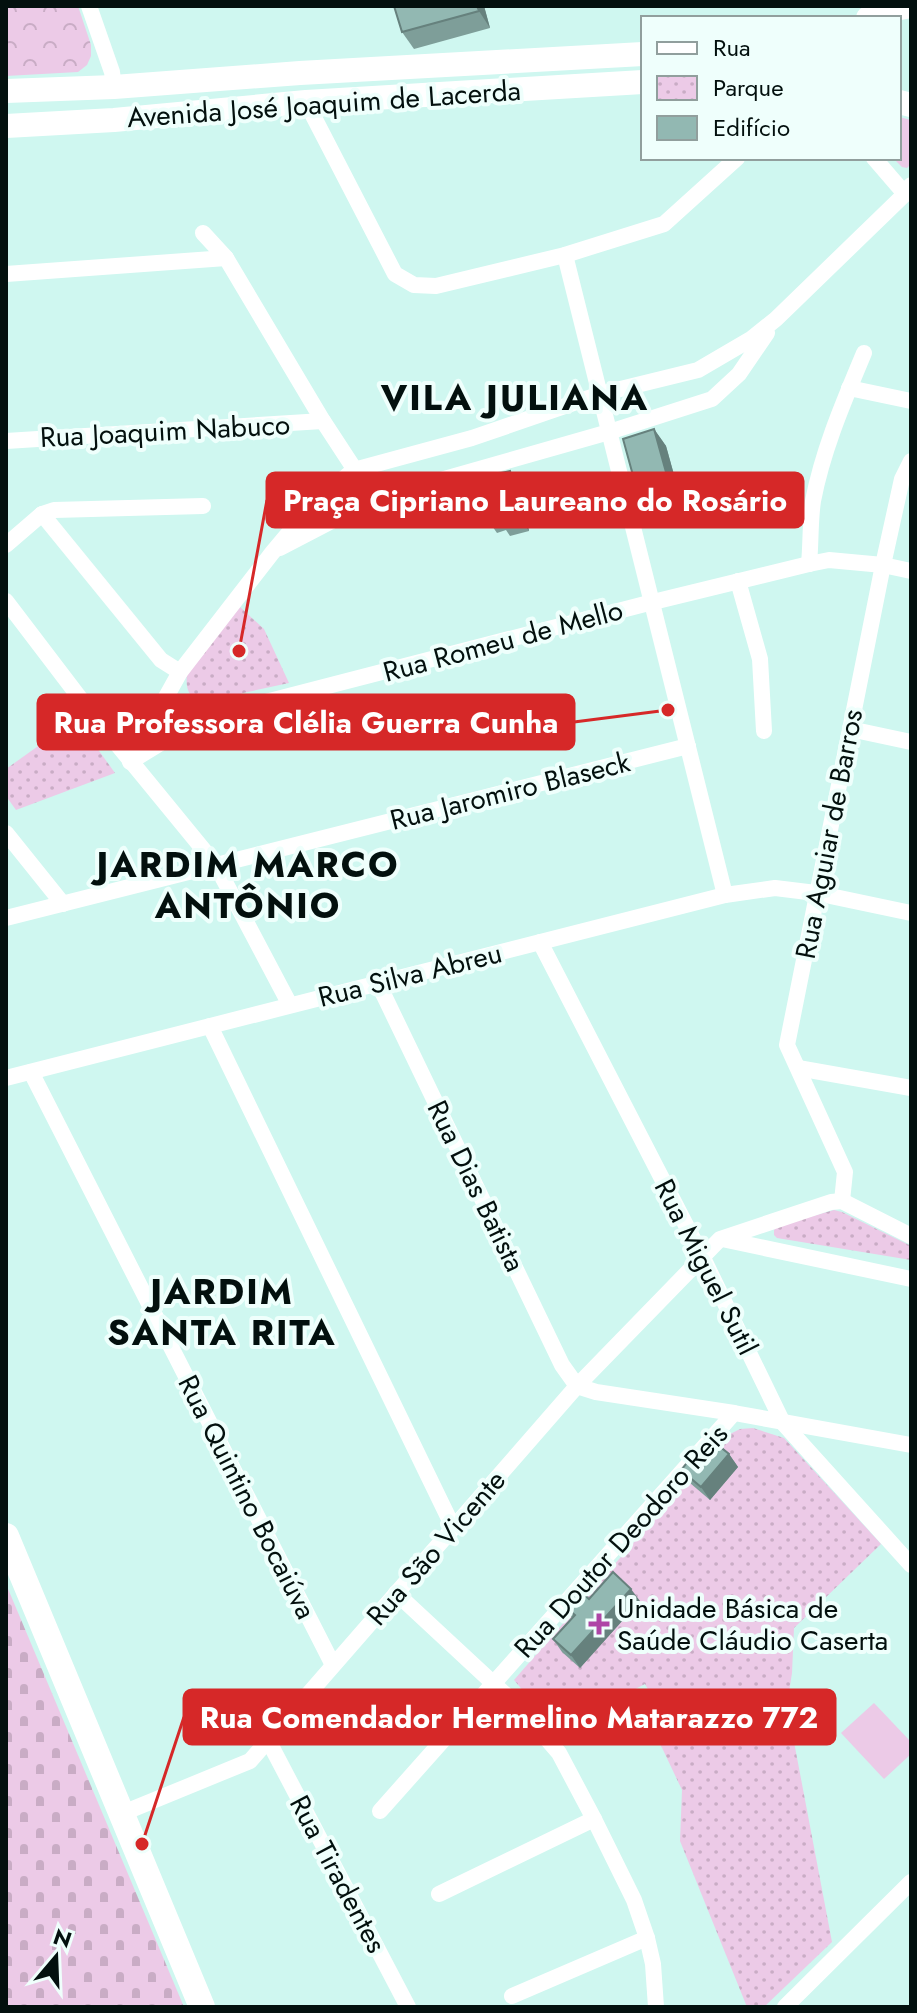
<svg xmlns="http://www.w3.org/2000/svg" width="917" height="2013" viewBox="0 0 917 2013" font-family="Jost,sans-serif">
  <defs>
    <pattern id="forest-crowns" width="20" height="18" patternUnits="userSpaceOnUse" patternTransform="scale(2)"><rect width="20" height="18" fill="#eccae7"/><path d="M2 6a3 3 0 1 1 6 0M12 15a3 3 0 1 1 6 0" fill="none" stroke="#c9acc5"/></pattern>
    <pattern id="cemetery-stones" width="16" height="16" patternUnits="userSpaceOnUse" patternTransform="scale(2)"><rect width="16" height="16" fill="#eccae7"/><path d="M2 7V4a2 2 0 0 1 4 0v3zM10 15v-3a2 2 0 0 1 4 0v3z" fill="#c9acc5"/></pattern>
    <pattern id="park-dots" width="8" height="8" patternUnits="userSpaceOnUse" patternTransform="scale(2)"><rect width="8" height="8" fill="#eccae7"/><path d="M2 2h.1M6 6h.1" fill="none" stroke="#c9acc5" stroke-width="1.8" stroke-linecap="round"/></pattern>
  </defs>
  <rect width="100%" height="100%" fill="#cff7f0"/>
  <!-- green -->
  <g fill="#eccae7">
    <polygon points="899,117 911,120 911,164 907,168 902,167 893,158 899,158"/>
    <polygon points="874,1703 911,1742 911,1754 884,1779 841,1733"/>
  </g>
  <!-- forest -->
  <polygon fill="url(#forest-crowns)" points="6,6 78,6 91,45 91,56 87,65 78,72 6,76"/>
  <!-- cemetery -->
  <polygon fill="url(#cemetery-stones)" points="6,1584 184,2007 6,2007"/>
  <!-- park -->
  <g fill="url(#park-dots)">
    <path d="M240,607L264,629L289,683L243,693L207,708C190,697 185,693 187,672Z"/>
    <polygon points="76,719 115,773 16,810 6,796 6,769"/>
    <polygon points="834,1210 842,1212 911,1246 911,1260 777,1238 774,1235 774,1230 777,1226"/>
    <polygon points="753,1428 784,1438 881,1544 794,1628 792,1673 787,1705 832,1942 764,2007 747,2007 680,1841 682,1790 647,1716 659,1709 645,1684 556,1730 514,1680 726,1436 740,1429"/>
  </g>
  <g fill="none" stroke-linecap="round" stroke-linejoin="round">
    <!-- street -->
    <g stroke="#fff" stroke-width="16">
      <polyline points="89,6 112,72 114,87"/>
      <polyline points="306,102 395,274 414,285 436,286 565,255 664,224 737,158"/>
      <polyline points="874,158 905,194"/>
      <polyline points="203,233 226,258 323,421 374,499"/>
      <polyline points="565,255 725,895"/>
      <polyline points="6,274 226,258"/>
      <polyline points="849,388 911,401"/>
      <polyline points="6,441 323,421"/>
      <polyline points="42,514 161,660 180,672"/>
      <polyline points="6,545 42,514 54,510 203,506"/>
      <polyline points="280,548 374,499 609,432 712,399 739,374 767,333"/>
      <path d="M809,564C811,543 810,521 813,501C823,449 844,401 864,353"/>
      <polyline points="738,581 760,659 764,731"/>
      <polyline points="6,601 89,710 216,865 290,1005"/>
      <polyline points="850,729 911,742"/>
      <polyline points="133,760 200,719 645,604 809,564 829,560 883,565 911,571"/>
      <polyline points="130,762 180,672 272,553 313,504 354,470 472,438 600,394 698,370 751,339 776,319 905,194 911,185"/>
      <polyline points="6,833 63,904"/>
      <polyline points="6,918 688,746"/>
      <polyline points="540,942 706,1264 783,1423 911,1565"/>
      <polyline points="378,983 562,1365 577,1386"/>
      <polyline points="210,1026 453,1527"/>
      <polyline points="798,1068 911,1088"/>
      <polyline points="31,1072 333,1665"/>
      <polyline points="6,1078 725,895 775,888 816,893 911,913"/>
      <polyline points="842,1201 845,1172 787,1045 883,565 902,479 911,461"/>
      <polyline points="722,1239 911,1279"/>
      <polyline points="577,1386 596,1392 734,1413 911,1445"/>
      <polyline points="396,1593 522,1710 559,1753 594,1819 634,1900 647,1938 653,1964 656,2007"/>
      <polyline points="268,1740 408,2007"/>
      <polyline points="380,1811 734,1413"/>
      <polyline points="123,1813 250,1761 577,1386 720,1239 831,1202 842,1201 911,1236"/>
      <polyline points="439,1894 594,1819"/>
      <polyline points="512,1996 647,1938"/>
      <polyline points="785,2007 911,1882"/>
    </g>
    <!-- secondary -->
    <g stroke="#fff" stroke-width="24">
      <polyline points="868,18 884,11 911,6"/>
      <polyline points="6,91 114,87 300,73 643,54"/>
      <polyline points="899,102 911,105"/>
      <polyline points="6,126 114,120 306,102 643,82"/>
    </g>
    <!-- primary -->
    <polyline stroke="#fff" stroke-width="26" points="6,1536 202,2007"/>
  </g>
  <!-- wall -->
  <g fill="#7e9e99">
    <polygon points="484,6 490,28 414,49 402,32"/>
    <polygon points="654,429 666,446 681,500 649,507 637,490"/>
    <polygon points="519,484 529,531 510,536 506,530 497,533 488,520"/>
    <polygon points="729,1454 738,1467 710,1500 690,1483 681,1470"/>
    <polygon points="589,1599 640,1601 580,1668 562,1652 553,1639 572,1618 564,1606"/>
  </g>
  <!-- shaded-wall -->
  <g fill="#66817d">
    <polygon points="477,6 484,6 490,28 479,11"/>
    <polygon points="654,429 666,446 681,500 669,483"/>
    <polygon points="510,471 519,484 529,531 520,518"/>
    <polygon points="729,1454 738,1467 710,1500 701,1487"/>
    <polygon points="631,1589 640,1601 580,1668 571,1655"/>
  </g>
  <!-- building -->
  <g fill="#92b8b2" stroke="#66817d" stroke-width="2">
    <polygon points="394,6 477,6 479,11 402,32"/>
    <polygon points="654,429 669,483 637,490 623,439"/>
    <polygon points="510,471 520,518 501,523 499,517 488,520 481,489 494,485 492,475"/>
    <polygon points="708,1437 729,1454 701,1487 681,1470"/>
    <polygon points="613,1572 631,1589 571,1655 553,1639 575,1615 564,1606 579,1590 589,1599"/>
  </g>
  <!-- markers -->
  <path fill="#ae45a6" stroke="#effffc" stroke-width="3" d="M595 1612h8v8h8v8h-8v8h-8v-8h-8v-8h8z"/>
  <g text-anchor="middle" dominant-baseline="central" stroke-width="8" stroke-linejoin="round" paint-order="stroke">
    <!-- street labels -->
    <g font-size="28" fill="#03100e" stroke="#effffc">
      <text transform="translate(324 104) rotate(-4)">Avenida José Joaquim de Lacerda</text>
      <text transform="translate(165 431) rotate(-3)">Rua Joaquim Nabuco</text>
      <text transform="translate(503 641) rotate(-15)">Rua Romeu de Mello</text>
      <text transform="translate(510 791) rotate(-14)">Rua Jaromiro Blaseck</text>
      <text transform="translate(829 834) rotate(-79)">Rua Aguiar de Barros</text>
      <text transform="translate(410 975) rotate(-14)">Rua Silva Abreu</text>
      <text transform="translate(476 1186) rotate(64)">Rua Dias Batista</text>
      <text transform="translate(706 1267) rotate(63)">Rua Miguel Sutil</text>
      <text transform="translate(247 1497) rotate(63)">Rua Quintino Bocaiúva</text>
      <text transform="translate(621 1541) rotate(-48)">Rua Doutor Deodoro Reis</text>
      <text transform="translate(436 1548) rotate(-49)">Rua São Vicente</text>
      <text transform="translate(338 1874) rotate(62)">Rua Tiradentes</text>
    </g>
    <!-- poi labels -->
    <g font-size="28" fill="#03100e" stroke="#effffc" text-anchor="start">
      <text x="617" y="1608">Unidade Básica de<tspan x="617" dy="32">Saúde Cláudio Caserta</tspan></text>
    </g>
    <!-- district labels -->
    <g font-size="36" font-weight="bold" letter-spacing="2" fill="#03100e" stroke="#effffc">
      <text x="515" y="397">VILA JULIANA</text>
      <text x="248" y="864">JARDIM MARCO<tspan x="248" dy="41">ANTÔNIO</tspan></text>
      <text x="222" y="1291">JARDIM<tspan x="222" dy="41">SANTA RITA</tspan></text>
    </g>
  </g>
  <!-- callouts -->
  <path fill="none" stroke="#d62828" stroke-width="3" d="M239 651L267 500M668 710L574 722M142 1844L184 1717"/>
  <g fill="#d62828" stroke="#effffc" stroke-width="3">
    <circle cx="239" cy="651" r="8"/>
    <circle cx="668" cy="710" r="8"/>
    <circle cx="142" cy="1844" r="8"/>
  </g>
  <g fill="#d62828" stroke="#d62828" stroke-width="3">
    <rect x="267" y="473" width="536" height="54" rx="8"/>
    <rect x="38" y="695" width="536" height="54" rx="8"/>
    <rect x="184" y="1690" width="651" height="54" rx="8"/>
  </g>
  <g font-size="30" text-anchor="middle" font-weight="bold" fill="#fff">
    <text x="535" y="511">Praça Cipriano Laureano do Rosário</text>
    <text x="306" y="733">Rua Professora Clélia Guerra Cunha</text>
    <text x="509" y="1728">Rua Comendador Hermelino Matarazzo 772</text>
  </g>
  <!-- border -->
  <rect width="917" height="2013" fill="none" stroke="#03100e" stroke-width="16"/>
  <!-- legend -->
  <rect x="641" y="16" width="260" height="144" fill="#effffc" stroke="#919f9d" stroke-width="2"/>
  <rect x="657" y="42" width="40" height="12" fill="#ffffff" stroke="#919f9d" stroke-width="2"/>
  <text x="713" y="56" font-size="24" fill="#03100e">Rua</text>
  <rect x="657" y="76" width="40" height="24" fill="url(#park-dots)" stroke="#919f9d" stroke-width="2"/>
  <text x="713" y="96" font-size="24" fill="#03100e">Parque</text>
  <rect x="657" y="116" width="40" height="24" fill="#92b8b2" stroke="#919f9d" stroke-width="2"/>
  <text x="713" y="136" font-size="24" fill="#03100e">Edifício</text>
  <!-- north arrow -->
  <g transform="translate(56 1957) rotate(19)" stroke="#effffc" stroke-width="6" paint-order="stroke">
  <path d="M0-6L14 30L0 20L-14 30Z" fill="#03100e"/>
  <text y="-12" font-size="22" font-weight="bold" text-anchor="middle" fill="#03100e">N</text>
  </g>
</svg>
